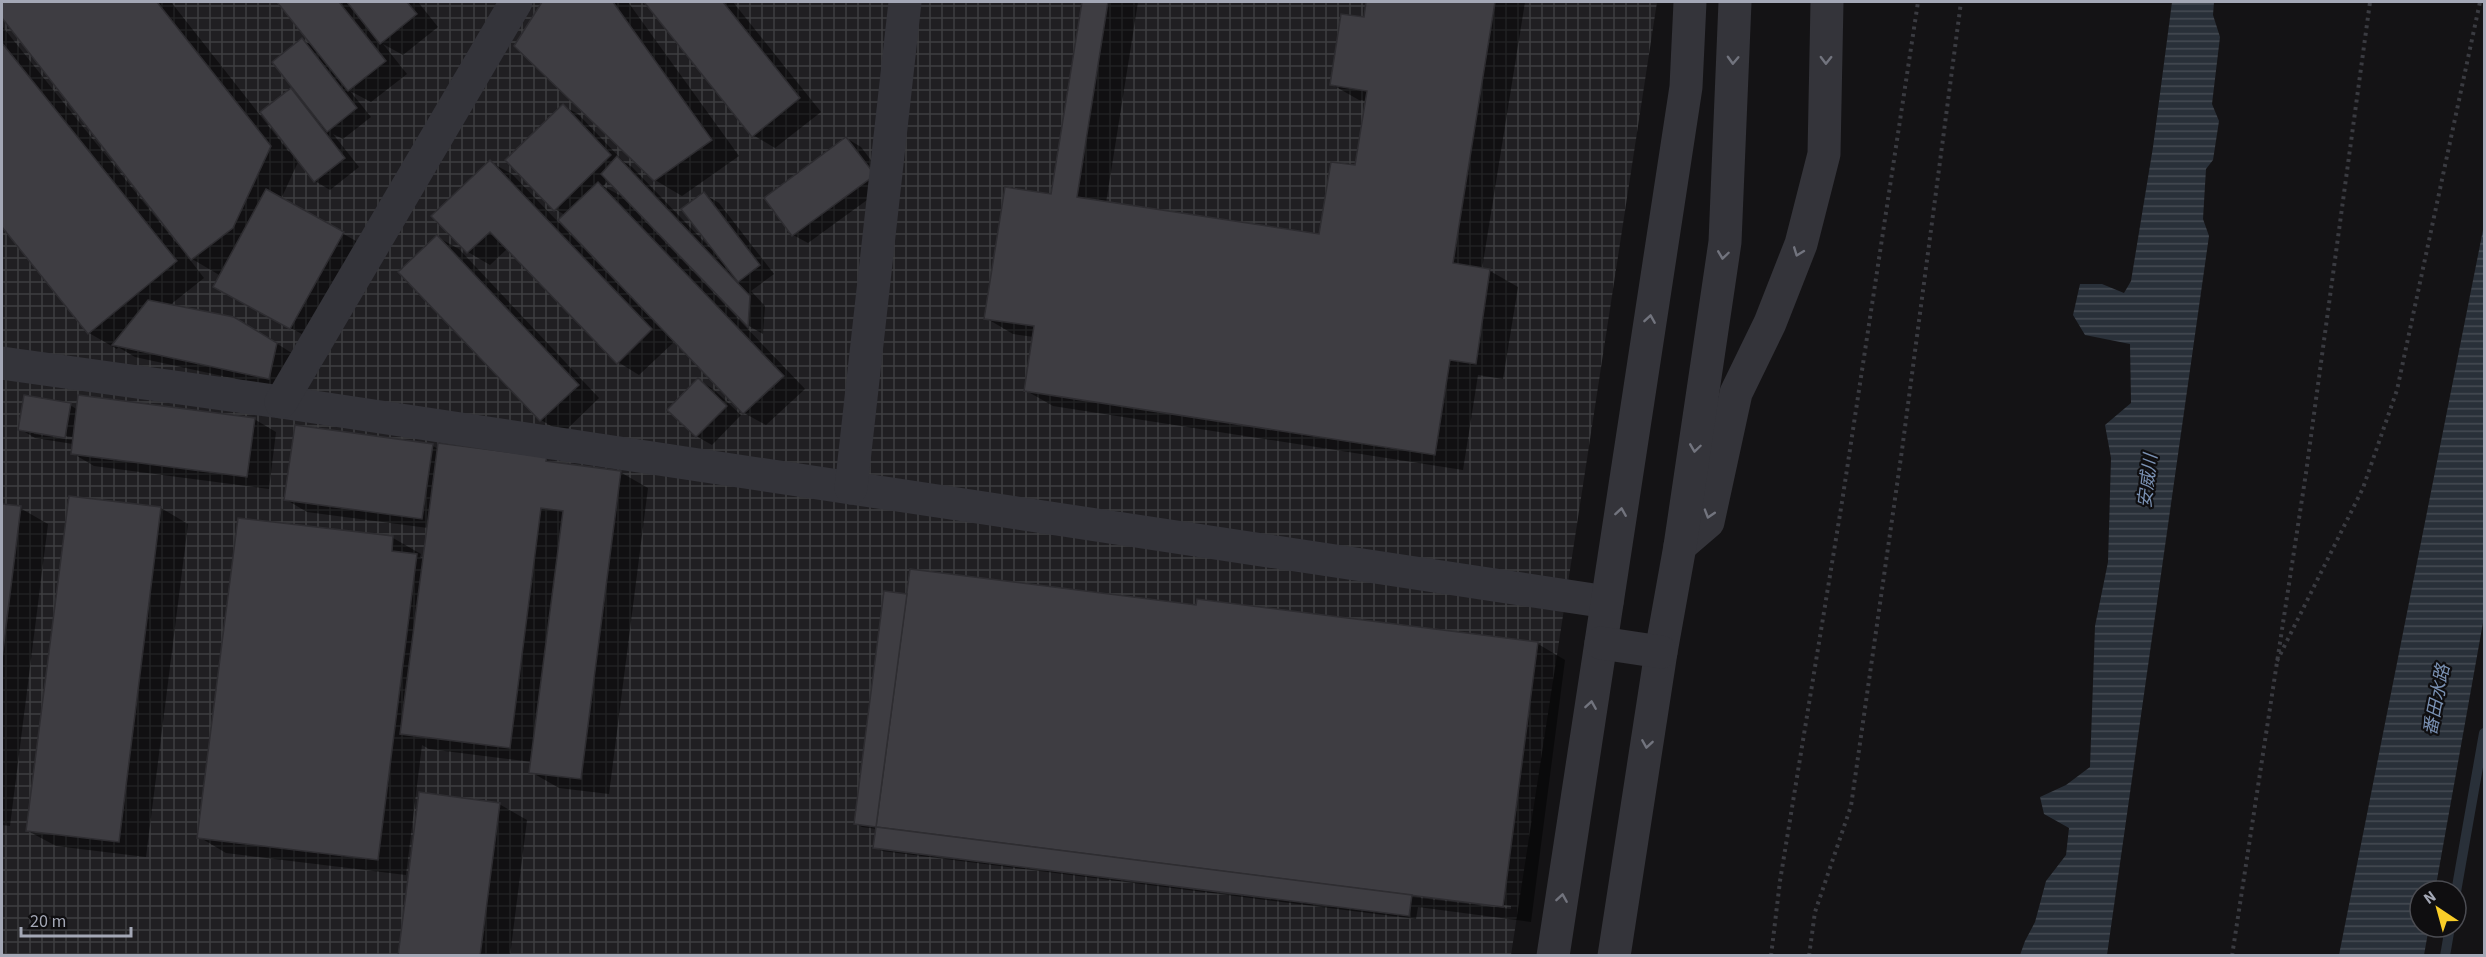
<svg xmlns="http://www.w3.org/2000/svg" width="2486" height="957" viewBox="0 0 2486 957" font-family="'Source Sans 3','Noto Sans JP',sans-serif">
  <defs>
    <pattern id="industrial-grid" width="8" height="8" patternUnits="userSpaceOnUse" patternTransform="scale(1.5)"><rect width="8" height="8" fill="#201f22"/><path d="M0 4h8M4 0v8" fill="none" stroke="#3d3d40"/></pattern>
    <pattern id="water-rules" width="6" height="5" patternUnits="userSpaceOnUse" patternTransform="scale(1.5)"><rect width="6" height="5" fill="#293039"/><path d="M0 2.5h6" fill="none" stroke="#454b53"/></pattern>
  </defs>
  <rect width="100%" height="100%" fill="#141315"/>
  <!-- industrial -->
  <polygon fill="url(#industrial-grid)" points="2,2 1657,2 1511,955 2,956"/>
  <!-- water -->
  <g fill="url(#water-rules)">
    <polygon points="2172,2 2214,2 2213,15 2220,37 2212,104 2219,121 2213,160 2206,169 2203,219 2209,236 2108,948 2107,955 2020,955 2025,941 2035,922 2046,881 2066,855 2069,828 2044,814 2040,797 2066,785 2090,767 2095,626 2108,562 2111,458 2105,425 2131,403 2130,344 2085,335 2073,315 2080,284 2102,284 2124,293 2131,281 2153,147"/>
    <polygon points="2484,225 2484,617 2435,891 2420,891 2420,927 2429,927 2424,955 2339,955"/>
  </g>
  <!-- shadow -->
  <g fill="#0007" fill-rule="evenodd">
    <polygon points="2,2 171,2 289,152 291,150 291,90 300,95 302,40 315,47 279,2 418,2 438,27 403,55 383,44 407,74 371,102 350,91 371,117 343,139 333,134 359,167 330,190 315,181 299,160 281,199 365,246 313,340 237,299 221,276 187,256 204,278 170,305 257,331 298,357 291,391 135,357 118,347 117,349 89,333 2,225 2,26 177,244 179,242 2,16"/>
    <polygon points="544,2 628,2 739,156 682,196 655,180 516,45"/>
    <polygon points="646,2 733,2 821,112 775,148 753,135"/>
    <polygon points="1083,2 1138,2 1106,203 1320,236 1356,167 1367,101 1359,100 1331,84 1365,19 1368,2 1525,2 1482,269 1490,271 1518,287 1503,379 1478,375 1463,470 1053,406 1025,390 1034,337 1013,334 986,318 1052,196"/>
    <polygon points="563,106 578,114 624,162 632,167 711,249 712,248 704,194 719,203 774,274 751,291 765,306 763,334 749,326 609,180 603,186 621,196 805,389 766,425 744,413 675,341 639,375 618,362 508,248 490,265 468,252 433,216 490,162 512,174 660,328 662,326 565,215 555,209"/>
    <polygon points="846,138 861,147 889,184 808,243 793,235"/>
    <polygon points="437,237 459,249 599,398 563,433 541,420 400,272"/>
    <polygon points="698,380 713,389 741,415 712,445 696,436"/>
    <path d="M70,405L78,410L254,419L276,432L269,489L94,466L72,453L73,444L35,438L20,429ZM34,431L73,437L72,440L34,434Z"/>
    <polygon points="433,446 438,449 546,459 556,464 620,472 648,488 609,794 559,788 531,772 532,762 429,749 422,745 406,875 226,853 199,837 393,538 421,554 420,557 424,559 428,528 307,512 285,499"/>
    <polygon points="2,505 20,508 48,524 10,826 2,825"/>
    <polygon points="161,508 188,524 146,857 56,846 28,831"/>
    <path d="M906,596L1198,607L1538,644L1565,660L1531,922L1418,907L1416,919L882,851L875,847L877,829L862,827L855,823ZM1408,893L1511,906V909L1412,897Z"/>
    <polygon points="499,804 527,820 510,956 400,956"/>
  </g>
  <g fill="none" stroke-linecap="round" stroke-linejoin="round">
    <!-- stream -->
    <g stroke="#293039" stroke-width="10">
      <polyline points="2456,892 2484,733"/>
      <polyline points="2445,956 2450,927"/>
    </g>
  </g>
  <!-- building -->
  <g fill="#3e3d42" stroke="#2e2d31" stroke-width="1.5">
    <polygon points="2,2 157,2 271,146 233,228 191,260 2,18"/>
    <polygon points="277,2 339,2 386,61 348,91"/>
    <polygon points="347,2 407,2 417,14 380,44"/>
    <polygon points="542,2 613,2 712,140 654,181 514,46"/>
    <polygon points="644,2 723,2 800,98 752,137"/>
    <polygon points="1082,2 1108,2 1077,197 1319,234 1331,162 1355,165 1367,91 1330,85 1341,14 1364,17 1366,2 1495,2 1453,263 1490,269 1476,364 1450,360 1435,455 1024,391 1034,326 984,319 1005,187 1051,194"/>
    <polygon points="302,38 357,108 327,132 272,62"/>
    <polygon points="2,43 177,261 88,334 2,227"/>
    <polygon points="291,88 345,158 314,182 260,112"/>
    <polygon points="563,104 611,155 554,211 505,160"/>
    <polygon points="846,137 875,175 792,236 764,198"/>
    <polygon points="617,156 750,296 748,327 601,174"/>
    <polygon points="490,160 652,329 617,364 490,232 467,253 431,216"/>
    <polygon points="598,182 784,376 743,414 558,220"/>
    <polygon points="266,189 344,232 290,329 213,287"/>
    <polygon points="704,192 760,265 738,282 681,209"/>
    <polygon points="437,235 579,385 540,421 398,272"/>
    <polygon points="148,300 234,317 277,343 269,379 112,345"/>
    <polygon points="698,378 727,406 696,437 667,410"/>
    <polygon points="24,395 71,403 65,438 18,430"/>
    <polygon points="78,395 255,418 247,477 71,454"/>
    <polygon points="295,425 433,444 422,519 284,500"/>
    <polygon points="438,443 547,457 546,461 621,471 581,779 529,773 563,511 541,508 510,748 400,734"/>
    <polygon points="69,496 161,507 119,842 26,831"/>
    <polygon points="2,504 21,506 2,659"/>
    <polygon points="238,518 393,536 392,551 417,554 378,860 197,838"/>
    <polygon points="910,569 1196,605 1197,599 1538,642 1503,907 876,827"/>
    <polygon points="884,591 907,594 876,827 854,824"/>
    <polygon points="419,792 500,803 480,956 398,956"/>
    <polygon points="876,827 1412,895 1409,916 873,848"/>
  </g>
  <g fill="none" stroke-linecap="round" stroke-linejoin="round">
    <!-- path -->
    <g stroke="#3a3b41" stroke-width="4" stroke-dasharray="3 4.5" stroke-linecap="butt">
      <polyline points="2277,661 2363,488 2397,390 2480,2"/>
      <polyline points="1771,956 1780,881 1842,502 1918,2"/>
      <polyline points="1809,956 1815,912 1851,806 1902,450 1961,2"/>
      <polyline points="2232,956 2306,473 2370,2"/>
    </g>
    <!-- minor -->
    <g stroke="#34343a" stroke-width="33">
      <polyline points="2,363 281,402 1607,602"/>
      <polyline points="281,402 516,2"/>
      <polyline points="851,488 905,2"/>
      <polyline points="1680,546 1708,522 1736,393 1770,323 1801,244 1824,154 1827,2"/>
      <polyline points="1553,956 1686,87 1690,2"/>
      <polyline points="1614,956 1661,652 1680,546 1725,242 1735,2"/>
    </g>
    <!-- tertiary -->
    <polyline stroke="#34343a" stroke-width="33" points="1601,643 1661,652"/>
  </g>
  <!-- one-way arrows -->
  <defs><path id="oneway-chevron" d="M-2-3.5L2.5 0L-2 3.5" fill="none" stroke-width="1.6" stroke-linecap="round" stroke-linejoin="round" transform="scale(1.5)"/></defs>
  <g stroke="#72747e">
    <use href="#oneway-chevron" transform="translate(1733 60) rotate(92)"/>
    <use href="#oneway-chevron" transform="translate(1826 60) rotate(91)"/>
    <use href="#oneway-chevron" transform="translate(1798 252) rotate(111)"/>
    <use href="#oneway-chevron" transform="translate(1723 255) rotate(98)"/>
    <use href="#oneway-chevron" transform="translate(1650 319) rotate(-81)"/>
    <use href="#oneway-chevron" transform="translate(1695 448) rotate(98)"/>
    <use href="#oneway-chevron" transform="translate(1621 512) rotate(-81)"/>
    <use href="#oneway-chevron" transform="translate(1709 514) rotate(107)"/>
    <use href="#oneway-chevron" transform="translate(1591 705) rotate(-81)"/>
    <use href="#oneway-chevron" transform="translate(1647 744) rotate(99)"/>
    <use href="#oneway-chevron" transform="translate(1562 898) rotate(-81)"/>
  </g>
  <g text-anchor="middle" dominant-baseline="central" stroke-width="4.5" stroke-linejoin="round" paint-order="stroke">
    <!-- water labels -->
    <g font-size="18" font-style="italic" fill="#7a91b3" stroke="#0f0e10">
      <text transform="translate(2148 481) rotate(-83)">安威川</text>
      <text transform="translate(2437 700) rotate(-79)">番田水路</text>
    </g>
  </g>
  <!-- border -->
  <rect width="2486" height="957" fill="none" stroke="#a4a8b6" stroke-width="6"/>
  <!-- north arrow -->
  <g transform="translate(2438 909) rotate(324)"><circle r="28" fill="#0f0e10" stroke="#4b4c52" stroke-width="1.5"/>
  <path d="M0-4.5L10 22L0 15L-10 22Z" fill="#f9cd28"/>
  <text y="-9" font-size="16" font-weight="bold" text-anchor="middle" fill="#a4a8b6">N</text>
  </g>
  <!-- scale -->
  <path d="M21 927v9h110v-9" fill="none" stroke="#a4a8b6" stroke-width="3"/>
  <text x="30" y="927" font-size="18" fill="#a4a8b6" stroke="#0f0e10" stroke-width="4.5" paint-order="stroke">20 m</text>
</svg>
